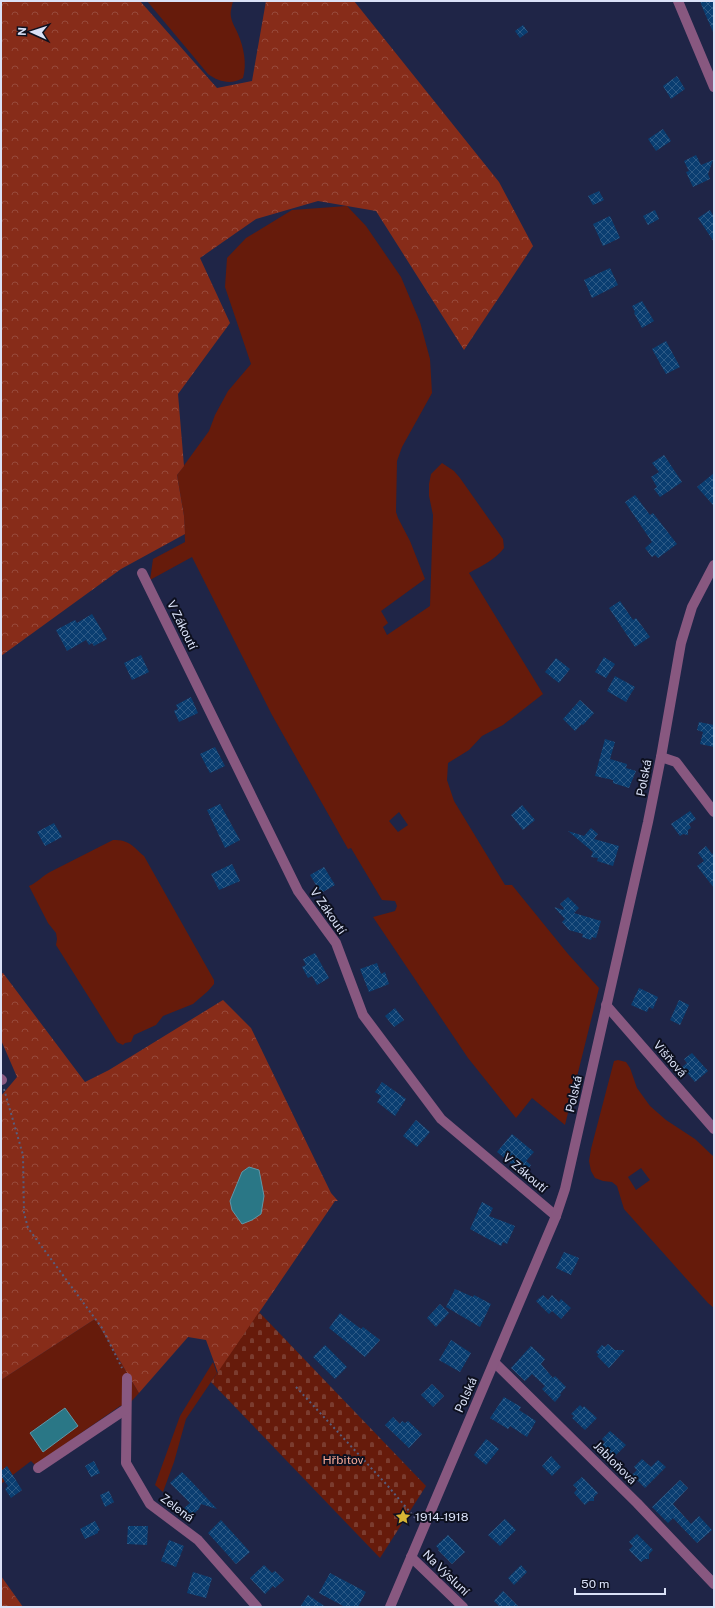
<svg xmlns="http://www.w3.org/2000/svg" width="715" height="1608" viewBox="0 0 715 1608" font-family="'Public Sans',sans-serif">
  <defs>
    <pattern id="forest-crowns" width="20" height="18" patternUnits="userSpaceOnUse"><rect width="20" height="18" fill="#872c19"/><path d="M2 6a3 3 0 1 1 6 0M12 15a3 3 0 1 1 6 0" fill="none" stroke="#974a3b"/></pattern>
    <pattern id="cemetery-stones" width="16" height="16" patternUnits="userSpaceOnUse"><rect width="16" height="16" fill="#661b0b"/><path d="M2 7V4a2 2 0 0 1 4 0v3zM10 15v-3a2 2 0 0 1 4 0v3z" fill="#7b3c2f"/></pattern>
    <pattern id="building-cross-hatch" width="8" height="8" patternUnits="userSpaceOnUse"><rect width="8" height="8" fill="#0a3e71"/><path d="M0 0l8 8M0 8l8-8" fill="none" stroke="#2d5a86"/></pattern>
  </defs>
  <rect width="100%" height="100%" fill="#1f2547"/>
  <!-- green -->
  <g fill="#661b0b" fill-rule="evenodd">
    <path d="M147,1H233C232,6 230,11 231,17C232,23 236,29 238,34C244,48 247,64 243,78C231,85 219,82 208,74Z"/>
    <path d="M347,206L366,226L401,277L420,322L430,359L432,393L402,447L397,461L396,512L398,518L410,541L425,579L381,611L388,623L383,627L387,635L430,606L433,515L429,496V484L431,474L442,463L454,471L460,478L503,539L504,548C495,560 483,565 469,573L543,694L503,725L482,736L469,750L448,763L447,780L454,801L505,885H512L568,954L599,988L565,1125L532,1098L516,1118L468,1058L373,917L395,911L397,906L395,901L382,900L351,848L348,849L272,715L192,557L150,580L153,559L185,542L184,516L177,475L209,431L215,415L228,391L251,364L225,287L227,258L246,238L292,210ZM399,812L408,825L398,832L389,821Z"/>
    <path d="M113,840C130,840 132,846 144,856L214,980V984L208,991L193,1004L163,1016L156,1025L134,1035L131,1042L125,1043L123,1045L117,1042L56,945L57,939L56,933L48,923L29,886C37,883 42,876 50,872Z"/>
    <path d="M618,1060L626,1062L630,1068L637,1088L650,1106L666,1120L695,1139L714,1157V1308L708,1303L624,1209L617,1186L612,1182L603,1181L595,1178L591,1171L589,1161L591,1149L614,1061ZM641,1168L650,1180L636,1190L628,1177Z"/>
    <polygon points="95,1319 139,1393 129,1404 120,1406 35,1465 31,1461 1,1484 1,1380"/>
    <polygon points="213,1362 217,1373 186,1419 174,1462 163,1492 155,1485 180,1416"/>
  </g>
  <!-- forest -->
  <g fill="url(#forest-crowns)">
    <polygon points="1,1 140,1 217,88 252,81 266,1 354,1 499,182 533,246 464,350 376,211 318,201 256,219 200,258 230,323 178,394 184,466 177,475 184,516 185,534 121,569 1,656"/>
    <polygon points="3,973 85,1082 109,1070 223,1000 251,1028 331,1193 338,1201 335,1201 218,1373 206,1340 188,1337 139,1393 95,1319 1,1380 1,1096 17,1077 1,1040 1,974"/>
    <polygon points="1,1576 23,1607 1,1607"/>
  </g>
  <!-- cemetery -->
  <polygon fill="url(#cemetery-stones)" points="259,1312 426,1486 380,1558 211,1382"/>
  <!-- water -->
  <g fill="#2a7786" stroke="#5f97a8">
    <polygon points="249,1167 259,1170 264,1196 261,1214 252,1220 242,1224 232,1210 230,1201 242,1172"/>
    <polygon points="65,1408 78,1426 43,1452 30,1433"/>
  </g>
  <!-- building -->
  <g fill="url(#building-cross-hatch)">
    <polygon points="700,1 714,1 714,34 703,9"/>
    <polygon points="523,25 528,32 520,38 515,31"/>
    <polygon points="677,76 685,89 671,99 663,86"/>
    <polygon points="663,129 671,141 656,151 648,139"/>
    <polygon points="696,155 701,165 713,160 708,174 710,179 693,187 686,172 689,171 684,161"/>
    <polygon points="599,191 604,200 593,205 588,196"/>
    <polygon points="655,210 659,219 648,225 643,216"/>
    <polygon points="710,210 714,217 714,242 698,218"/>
    <polygon points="610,216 620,238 603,246 593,224"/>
    <polygon points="610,268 618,285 592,298 584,280"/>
    <polygon points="642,301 654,321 642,328 634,313 635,312 632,306"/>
    <polygon points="666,341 680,367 666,374 652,349"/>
    <polygon points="664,455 682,482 660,497 654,489 657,487 651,477 659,472 652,463"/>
    <polygon points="714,473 714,506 697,487"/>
    <polygon points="635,495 650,515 653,513 677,544 658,558 655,555 652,557 645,548 652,542 625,502"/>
    <polygon points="620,601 633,620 636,618 650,637 635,647 609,608"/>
    <polygon points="92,614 107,639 94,646 92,643 89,645 86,640 67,651 56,630 75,620 77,623"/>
    <polygon points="141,655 149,672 132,680 124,663"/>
    <polygon points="604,657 615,664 606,678 595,672"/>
    <polygon points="556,658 570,669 559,683 545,672"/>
    <polygon points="615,676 635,687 626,702 607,691"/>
    <polygon points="191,697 198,713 179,722 174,711 178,709 176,705"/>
    <polygon points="580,700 594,713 583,725 582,724 575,731 563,719"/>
    <polygon points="699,722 714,725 714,747 700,744 703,732 697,730"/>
    <polygon points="605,739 615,742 610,759 627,764 626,768 636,771 629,788 613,783 613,780 595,776"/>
    <polygon points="215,747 225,766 210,773 200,754"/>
    <polygon points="220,804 240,840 225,848 207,810"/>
    <polygon points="522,805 535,820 523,830 511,815"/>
    <polygon points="690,811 696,819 689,824 691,828 688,830 688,835 683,834 680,836 671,824"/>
    <polygon points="54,823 62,837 45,846 37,832"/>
    <polygon points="591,828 598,834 594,839 619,846 613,866 597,861 598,858 591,857 593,852 568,831 584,836"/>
    <polygon points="706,846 712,854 714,853 714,888 697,866 704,861 698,853"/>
    <polygon points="232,864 240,881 219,890 211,874"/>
    <polygon points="324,867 335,885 321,893 310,875"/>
    <polygon points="568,897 579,908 574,913 601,921 596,938 592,937 591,940 582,937 583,934 569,930 562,922 565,919 554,907 563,910 564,908 560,904"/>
    <polygon points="315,953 329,978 317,985 312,976 308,978 302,967 306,965 303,959"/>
    <polygon points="377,963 381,974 385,972 389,984 369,992 360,969"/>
    <polygon points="639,988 658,997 653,1009 649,1007 647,1012 631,1005"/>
    <polygon points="679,1000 689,1005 680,1025 670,1020"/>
    <polygon points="395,1008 404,1020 394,1027 385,1016"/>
    <polygon points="692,1053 708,1071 695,1082 682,1067 687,1063 684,1059"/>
    <polygon points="382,1082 406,1099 395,1116 377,1102 381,1096 375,1092"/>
    <polygon points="416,1120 430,1132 417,1147 403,1136"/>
    <polygon points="512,1134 534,1152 526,1161 531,1165 524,1174 497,1152"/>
    <polygon points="482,1202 493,1208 489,1216 515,1226 507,1244 503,1242 501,1246 470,1229"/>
    <polygon points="564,1252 579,1258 571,1275 556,1268"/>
    <polygon points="455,1289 473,1297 474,1295 491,1304 480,1327 446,1307"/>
    <polygon points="543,1295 548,1300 552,1295 559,1302 561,1299 571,1308 561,1319 552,1311 549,1314 536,1301"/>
    <polygon points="440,1304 449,1313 436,1327 427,1318"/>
    <polygon points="340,1313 361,1329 363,1327 380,1340 365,1357 329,1328"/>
    <polygon points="451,1340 471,1353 460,1372 439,1360"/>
    <polygon points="608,1344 615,1350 625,1350 609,1368 597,1356 599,1355 596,1352 602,1345 605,1347"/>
    <polygon points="325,1345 347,1367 335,1379 313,1357"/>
    <polygon points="531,1346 545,1359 541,1364 553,1378 555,1376 566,1387 560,1394 561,1395 555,1402 542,1389 545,1386 532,1374 525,1381 511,1368"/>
    <polygon points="432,1384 444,1396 433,1407 421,1395"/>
    <polygon points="504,1397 521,1407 519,1410 536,1421 527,1437 510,1426 508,1429 490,1418"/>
    <polygon points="580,1405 583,1408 584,1406 597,1418 585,1430 572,1418 574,1416 571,1414"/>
    <polygon points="393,1417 400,1424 402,1421 405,1423 408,1421 422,1434 409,1448 385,1425"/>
    <polygon points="610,1431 626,1445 613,1458 601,1446 605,1442 602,1439"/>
    <polygon points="486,1439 499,1449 486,1465 474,1455"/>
    <polygon points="551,1456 561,1467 552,1476 542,1466"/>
    <polygon points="642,1459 651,1467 658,1460 666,1467 645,1488 632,1475 637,1470 634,1467"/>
    <polygon points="94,1461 100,1473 91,1477 85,1466"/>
    <polygon points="7,1466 22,1490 11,1498 5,1489 8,1486 1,1476 1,1471"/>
    <polygon points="182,1472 191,1481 217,1509 201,1504 199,1509 189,1518 182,1510 190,1503 170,1483"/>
    <polygon points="582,1477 598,1493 594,1497 594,1501 589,1501 585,1505 574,1493 577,1489 573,1485"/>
    <polygon points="680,1480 688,1488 673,1504 691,1524 699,1516 712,1530 697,1543 673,1518 668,1523 652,1507"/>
    <polygon points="109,1491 114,1502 105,1507 100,1495"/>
    <polygon points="505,1519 516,1530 500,1546 488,1535"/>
    <polygon points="221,1520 250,1552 236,1564 208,1533"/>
    <polygon points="95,1521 100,1530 98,1531 98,1533 85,1539 80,1529"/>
    <polygon points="128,1526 148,1526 147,1545 127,1544"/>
    <polygon points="637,1534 653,1550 649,1554 649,1559 645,1559 641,1562 629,1550 633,1546 629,1542"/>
    <polygon points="448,1535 465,1552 452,1564 438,1550 439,1549 436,1546"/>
    <polygon points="169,1540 184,1546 176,1567 161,1561"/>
    <polygon points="264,1565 272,1573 275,1571 284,1580 275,1588 273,1586 265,1594 250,1578"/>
    <polygon points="521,1565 527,1572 514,1585 508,1578"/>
    <polygon points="193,1572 212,1578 206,1598 187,1593"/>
    <polygon points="330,1573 366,1592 358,1607 345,1607 319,1593"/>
    <polygon points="503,1591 519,1607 500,1607 494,1601"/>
    <polygon points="308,1595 326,1607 300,1607"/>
  </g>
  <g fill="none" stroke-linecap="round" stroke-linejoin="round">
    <!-- path -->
    <g stroke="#585e7d" stroke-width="2" stroke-dasharray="2 3" stroke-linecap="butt">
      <polyline points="4,1089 23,1155 24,1213 28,1228 102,1328 122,1368"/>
      <polyline points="296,1387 387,1485 416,1519"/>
    </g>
    <!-- minor -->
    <g stroke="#885880" stroke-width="10">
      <polyline points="678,1 714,87"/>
      <polyline points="142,573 298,891 336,943 363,1015 441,1119 556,1216"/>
      <polyline points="661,757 676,762 714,812"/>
      <polyline points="606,1005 714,1129"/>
      <polyline points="1,1079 2,1080"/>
      <polyline points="495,1363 637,1503 714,1584"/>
      <polyline points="127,1378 126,1463 150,1504 198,1540 257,1607"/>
      <polyline points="38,1468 126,1409"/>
      <polyline points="411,1557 463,1607"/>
    </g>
    <!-- tertiary -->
    <polyline stroke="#885880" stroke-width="10" points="390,1607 556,1216 565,1189 648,822 661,757 681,643 692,607 714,565"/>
  </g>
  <!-- icons -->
  <defs>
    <g id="sight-bare" transform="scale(1.2)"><path d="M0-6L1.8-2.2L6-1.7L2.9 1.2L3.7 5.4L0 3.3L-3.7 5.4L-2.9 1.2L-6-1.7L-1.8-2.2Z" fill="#d7b434" stroke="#0d101f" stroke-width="2.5" paint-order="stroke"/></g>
  </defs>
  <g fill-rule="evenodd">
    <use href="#sight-bare" x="403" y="1517"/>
  </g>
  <g text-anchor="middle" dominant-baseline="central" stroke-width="4" stroke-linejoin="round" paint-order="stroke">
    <!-- street labels -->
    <g font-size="12" fill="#dae1f7" stroke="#0d101f">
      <text transform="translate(182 625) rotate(64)">V Zákoutí</text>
      <text transform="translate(644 778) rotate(-79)">Polská</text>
      <text transform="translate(328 911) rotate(55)">V Zákoutí</text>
      <text transform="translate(670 1059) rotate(49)">Višňová</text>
      <text transform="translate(574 1094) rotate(-77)">Polská</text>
      <text transform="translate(525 1173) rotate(40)">V Zákoutí</text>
      <text transform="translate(466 1395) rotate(-66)">Polská</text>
      <text transform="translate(615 1463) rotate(45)">Jabloňová</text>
      <text transform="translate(177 1508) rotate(37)">Zelená</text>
      <text transform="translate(446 1573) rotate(44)">Na Výsluní</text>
    </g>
    <!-- park labels -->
    <g font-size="12" fill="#f6a997" stroke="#0d101f">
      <text x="343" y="1460">Hřbitov</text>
    </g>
    <!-- poi labels -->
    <g font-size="12" fill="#dae1f7" stroke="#0d101f" text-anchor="start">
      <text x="415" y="1517">1914-1918</text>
    </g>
  </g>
  <!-- border -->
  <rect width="715" height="1608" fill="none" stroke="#dae1f7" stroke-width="4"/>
  <!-- north arrow -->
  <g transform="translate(32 32) rotate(273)" stroke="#0d101f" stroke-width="3" paint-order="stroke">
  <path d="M0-3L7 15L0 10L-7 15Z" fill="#dae1f7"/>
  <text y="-6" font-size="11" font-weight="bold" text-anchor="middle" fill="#dae1f7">N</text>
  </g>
  <!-- scale -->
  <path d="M575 1588v6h90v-6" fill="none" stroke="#dae1f7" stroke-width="2"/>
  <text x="581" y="1588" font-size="12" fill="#dae1f7" stroke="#0d101f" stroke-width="3" paint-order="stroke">50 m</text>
</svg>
